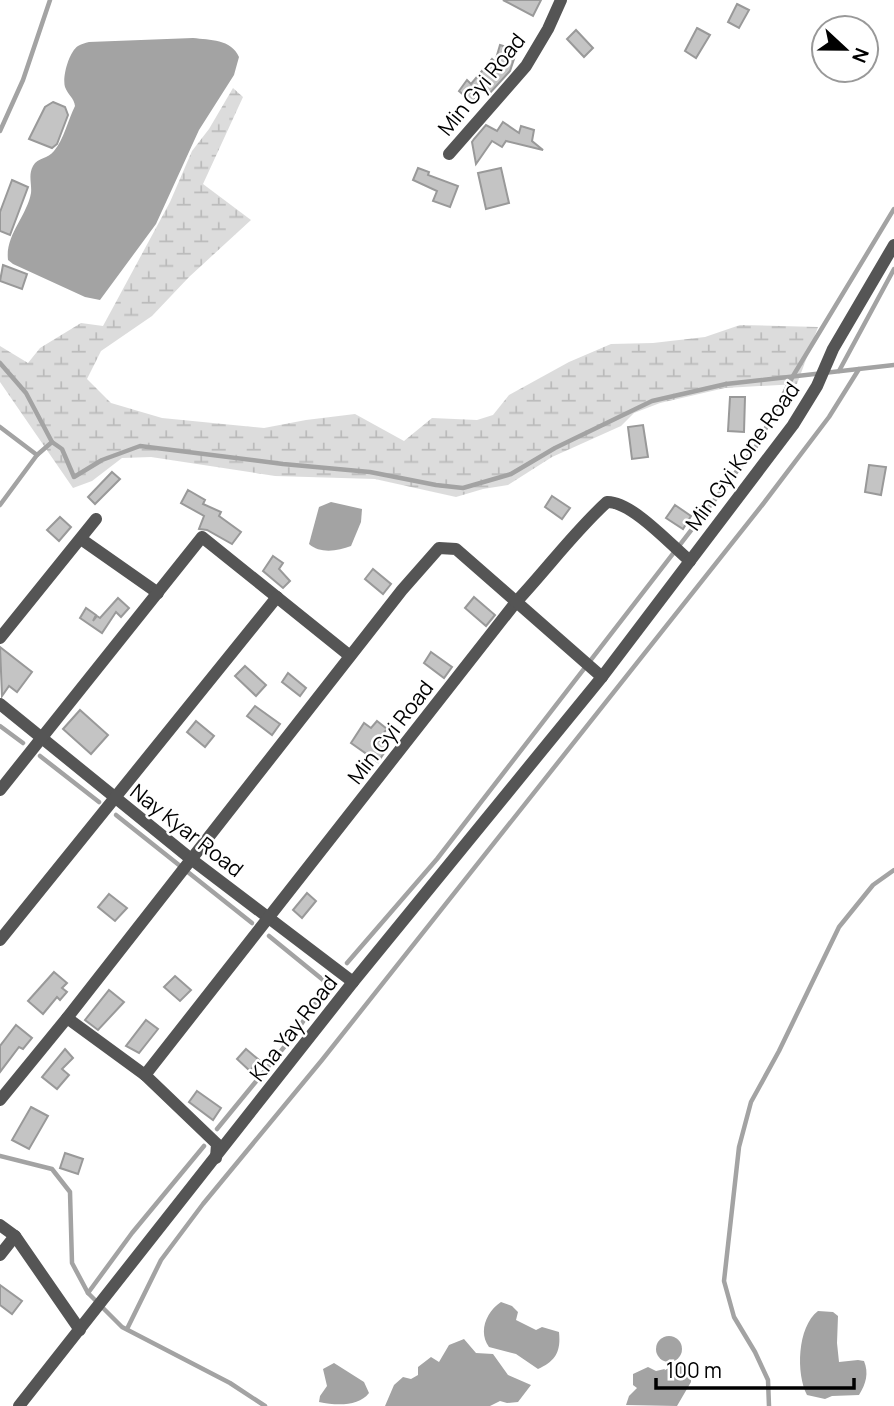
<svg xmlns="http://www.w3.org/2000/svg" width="894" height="1406" viewBox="0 0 894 1406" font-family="Manrope,sans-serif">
  <defs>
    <pattern id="wetland-marsh" width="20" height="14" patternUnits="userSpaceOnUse" patternTransform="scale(1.75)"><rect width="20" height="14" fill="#dcdcdc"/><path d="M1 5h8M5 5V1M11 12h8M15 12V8" fill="none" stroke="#bbb"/></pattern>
  </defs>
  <rect width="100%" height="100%" fill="#fff"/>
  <!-- wetland -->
  <polygon fill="url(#wetland-marsh)" points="233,88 243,97 203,184 251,220 189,277 152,316 101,351 87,379 111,403 162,418 264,428 306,420 355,414 404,441 432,418 477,420 493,415 509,395 569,362 611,344 653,343 705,337 740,325 818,327 797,384 725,388 660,403 634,413 621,426 552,457 508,485 483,489 456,497 375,479 275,476 151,457 122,458 92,481 73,488 0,382 0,346 28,363 40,348 81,323 103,326 170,202 192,151 209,129"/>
  <!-- water -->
  <g fill="#a3a3a3">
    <path d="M193,38C210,40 231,39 239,57L234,75L199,130L156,224L100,300L85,297L13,264L8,260C5,235 27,216 31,193C32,184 28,175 33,166C38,157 48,159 54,151C64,139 68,120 75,106C74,98 68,95 65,87C62,77 69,52 78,46C81,44 85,43 89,42Z"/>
    <path d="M331,502L362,509L361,522L351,546C338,551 320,554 309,544L319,507Z"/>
    <path d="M501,1302L512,1306L518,1312L516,1320L536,1330L542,1327L559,1332C561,1351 556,1361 538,1369L516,1354L489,1347C478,1332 486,1312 501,1302Z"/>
    <path d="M818,1311L833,1312L838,1316L837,1343L839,1362L858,1360L864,1361C869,1373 866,1384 859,1395L832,1396L825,1399L807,1395C796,1374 797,1327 818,1311Z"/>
    <circle cx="669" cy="1349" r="13"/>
    <polygon points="464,1339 476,1353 493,1354 508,1375 531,1385 518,1402 507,1403 500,1401 490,1406 385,1406 394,1385 403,1377 411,1379 418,1375 418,1367 431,1357 439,1362 449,1345"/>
    <path d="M334,1363L364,1382L369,1393C359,1406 338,1406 319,1402L320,1396L327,1386L323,1369Z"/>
    <polygon points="682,1365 691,1373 691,1382 677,1406 626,1405 629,1396 637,1388 633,1385 633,1374 648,1367 656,1371"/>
  </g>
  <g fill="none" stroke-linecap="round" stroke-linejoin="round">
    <!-- stream -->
    <g stroke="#a3a3a3" stroke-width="4.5">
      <polyline points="0,131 23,80 50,0"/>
      <polyline points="0,363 26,393 52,442"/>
      <polyline points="839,371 894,269"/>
      <polyline points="0,427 37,455 52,442 62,449 74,477 102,460 140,446 283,464 370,472 436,485 463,488 511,474 555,448 652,401 726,384 894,365"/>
      <polyline points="0,505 37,455"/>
      <polyline points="0,726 23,743"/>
      <polyline points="40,756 99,802"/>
      <polyline points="116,815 252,923"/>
      <polyline points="347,963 437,859 757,445 793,376 894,209"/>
      <polyline points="217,1129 294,1035 328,984 269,936"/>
      <polyline points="0,1156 52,1169 70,1192 72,1263 88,1293 122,1327 230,1383 265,1406"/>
      <polyline points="88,1293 132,1233 204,1146"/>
      <polyline points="127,1329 161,1260 203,1204 322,1060 763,504 829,417 859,369"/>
      <polyline points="769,1406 768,1380 755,1352 734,1317 724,1281 739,1147 751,1102 779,1051 839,927 873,885 894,870"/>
    </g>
  </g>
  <!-- building -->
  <g fill="#c4c4c4" stroke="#999" stroke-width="2">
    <polygon points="503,0 541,0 533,16"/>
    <polygon points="737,4 749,10 739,28 728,22"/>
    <polygon points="697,28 710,35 696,58 685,51"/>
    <polygon points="576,30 593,48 584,57 567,39"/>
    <polygon points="500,45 517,50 510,71 490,93 483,88 472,102 459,91 467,80 471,84 492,59 495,62"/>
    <polygon points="53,102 65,107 68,115 57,144 52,148 29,139 45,107"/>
    <polygon points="503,122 519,133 521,126 534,130 532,141 543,150 506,141 502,147 492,141 476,164 472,142 474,139 486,125 497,131"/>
    <polygon points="418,168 429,172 428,175 458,186 450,207 433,201 437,191 413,180"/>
    <polygon points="501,168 509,203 486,209 478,173"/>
    <polygon points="12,180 28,187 10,235 0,231 0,212"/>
    <polygon points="3,265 27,274 22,289 0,281"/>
    <polygon points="730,397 745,397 744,432 728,431"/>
    <polygon points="643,425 648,457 632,459 628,427"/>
    <polygon points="869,465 886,467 881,495 865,492"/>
    <polygon points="112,472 120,479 95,504 88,497"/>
    <polygon points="188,490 205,500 203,504 221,512 219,516 241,532 232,544 207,530 199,529 204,516 181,503"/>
    <polygon points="552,496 570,508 562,519 545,507"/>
    <polygon points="675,505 691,516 683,529 666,518"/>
    <polygon points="60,517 71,527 59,541 47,530"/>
    <polygon points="273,556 283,563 279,569 290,581 283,588 263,571"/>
    <polygon points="373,569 391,584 383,594 365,579"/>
    <polygon points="474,597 495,615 486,626 465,608"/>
    <polygon points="118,598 129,608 121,617 116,612 102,633 80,618 86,608 96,615 93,621 97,616 100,618"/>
    <polygon points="0,647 32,672 17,692 9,686 2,696"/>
    <polygon points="431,652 452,667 444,678 424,663"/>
    <polygon points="245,666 266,685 256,696 235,676"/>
    <polygon points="288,673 306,688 300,696 282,682"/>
    <polygon points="255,706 280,724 272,735 247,716"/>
    <polygon points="80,710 108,735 91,754 63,729"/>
    <polygon points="196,721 214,736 205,747 187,732"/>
    <polygon points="377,721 387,729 378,740 388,747 378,762 351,743 364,723 371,728"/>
    <polygon points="307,893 316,901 302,918 293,910"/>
    <polygon points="109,894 127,908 115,921 98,907"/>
    <polygon points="54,972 67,983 62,988 67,992 60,1000 57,997 43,1014 28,1001"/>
    <polygon points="175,976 191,990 180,1001 164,987"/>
    <polygon points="109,990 124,1002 98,1030 85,1020"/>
    <polygon points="146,1020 158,1029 139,1053 126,1046"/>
    <polygon points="16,1025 32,1038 23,1049 19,1047 0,1072 0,1046"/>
    <polygon points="65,1049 73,1058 62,1069 69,1075 57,1089 42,1077"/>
    <polygon points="246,1049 259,1060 250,1071 237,1059"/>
    <polygon points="197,1091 221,1108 213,1120 189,1102"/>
    <polygon points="31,1107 48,1116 29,1149 12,1140"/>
    <polygon points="65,1153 83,1159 78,1174 60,1168"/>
    <polygon points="0,1285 22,1301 12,1314 0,1305"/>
  </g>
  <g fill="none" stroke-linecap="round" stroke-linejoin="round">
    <!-- minor -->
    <g stroke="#555" stroke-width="12">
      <polyline points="449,154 526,66 548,29 561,0"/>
      <polyline points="81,539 158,593"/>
      <polyline points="0,638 96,519"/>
      <polyline points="0,704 191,859 353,982"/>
      <polyline points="0,790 202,537 350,656"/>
      <polyline points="0,940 277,597"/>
      <polyline points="67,1018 145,1075 217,1144 216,1158"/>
      <path d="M145,1075L516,602C547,569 574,532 607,502C631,501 670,544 690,561"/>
      <polyline points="0,1100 67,1018 402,590 439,548 456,549 602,677"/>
      <polyline points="0,1225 15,1236 80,1330"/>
      <polyline points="0,1255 15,1236"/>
      <polyline points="19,1406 353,982 602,677 793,425 817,386 833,349 894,245"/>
    </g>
  </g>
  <g text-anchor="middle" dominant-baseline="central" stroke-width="5" stroke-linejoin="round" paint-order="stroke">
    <!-- street labels -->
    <g font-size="21" fill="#000" stroke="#fff">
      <text transform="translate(481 84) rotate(-51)">Min Gyi Road</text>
      <text transform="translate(742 456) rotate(-54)">Min Gyi Kone Road</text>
      <text transform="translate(390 732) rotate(-52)">Min Gyi Road</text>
      <text transform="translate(187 830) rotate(38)">Nay Kyar Road</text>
      <text transform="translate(293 1028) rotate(-52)">Kha Yay Road</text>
    </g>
  </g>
  <!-- north arrow -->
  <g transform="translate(845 49) rotate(112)"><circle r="33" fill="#ffffff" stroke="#999999" stroke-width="2"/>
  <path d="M0-5L12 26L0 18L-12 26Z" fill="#000000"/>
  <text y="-10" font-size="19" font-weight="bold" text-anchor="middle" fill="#000000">N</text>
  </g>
  <!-- scale -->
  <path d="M656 1378v10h198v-10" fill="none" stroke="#000000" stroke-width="3.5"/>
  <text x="666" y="1378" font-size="21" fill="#000000" stroke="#ffffff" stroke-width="5" paint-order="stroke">100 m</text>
</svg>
